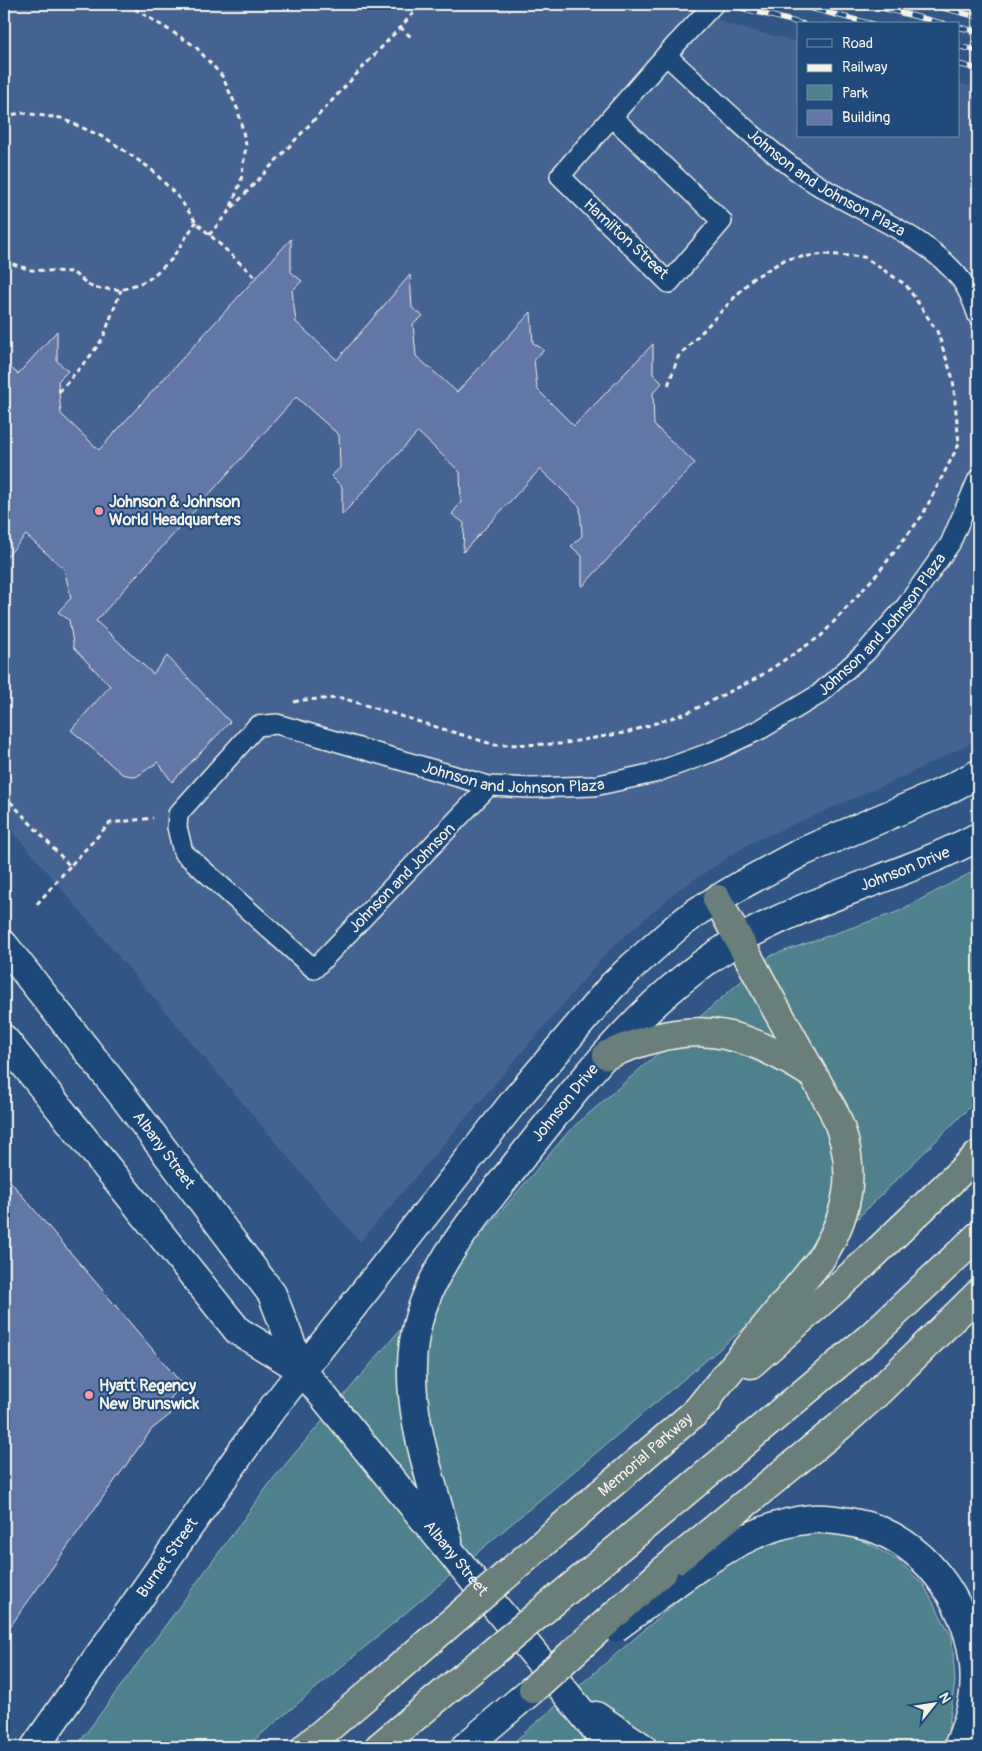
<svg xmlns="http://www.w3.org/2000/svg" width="982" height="1751" viewBox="0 0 982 1751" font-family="Pangolin,sans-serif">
  <rect width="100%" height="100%" fill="#315686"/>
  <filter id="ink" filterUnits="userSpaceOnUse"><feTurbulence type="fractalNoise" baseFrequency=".02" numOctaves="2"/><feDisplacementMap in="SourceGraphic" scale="10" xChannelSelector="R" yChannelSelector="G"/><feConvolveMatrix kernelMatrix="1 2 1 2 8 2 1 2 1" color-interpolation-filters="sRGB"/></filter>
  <g filter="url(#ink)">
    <!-- built -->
    <polygon fill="#446391" points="4,4 688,4 727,24 798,42 798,136 958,136 958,83 978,88 978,737 971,743 896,780 750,843 678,890 610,949 360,1242 4,821"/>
    <!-- green -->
    <g fill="#4f818d" stroke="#a2b9ba">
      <polygon points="978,869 978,1099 760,1315 246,1747 76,1747 273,1479 571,1129 770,956 897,912"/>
      <polygon points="809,1532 840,1534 868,1543 899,1561 923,1584 952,1637 955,1682 946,1747 508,1747 721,1564 754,1545"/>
    </g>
    <!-- building -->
    <g fill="#6277a5" stroke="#f4f1e8">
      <polygon points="291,239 291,272 302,281 292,291 296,322 337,360 410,275 412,308 423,316 413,324 416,356 457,392 531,312 533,343 544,350 534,359 537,389 574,426 653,344 653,374 662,383 653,393 654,425 695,463 582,587 582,556 571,546 582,536 580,507 540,469 463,552 464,523 452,514 461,502 460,472 418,432 342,515 342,487 331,476 340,468 339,435 296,397 96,621 153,674 167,656 230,722 172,782 158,762 136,777 122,774 71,730 110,686 74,648 69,620 58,612 71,598 64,569 26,535 4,560 4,362 18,374 57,331 57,361 68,371 58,381 61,414 99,450"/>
      <polygon points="4,1174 181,1383 165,1407 171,1414 152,1429 4,1635"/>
    </g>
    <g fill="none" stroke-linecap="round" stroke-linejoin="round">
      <!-- lane casing -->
      <g stroke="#f4f1e8" stroke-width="22">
        <g id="lane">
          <path id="s1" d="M666,55C712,97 756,142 807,178C856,212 925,232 962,281C969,291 974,304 978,316"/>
          <polyline points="612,117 722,221 669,283 560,176 666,55 714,4"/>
          <path id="s2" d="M489,786L314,969L183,852L177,827L178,814L257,726L277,724L489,786L531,788L594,786L654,773L712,752L761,729L818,695L866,652L906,606L950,544L978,479"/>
        </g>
      </g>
      <!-- secondary casing -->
      <g stroke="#f4f1e8" stroke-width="31">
        <g id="secondary">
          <path id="s3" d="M4,945L127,1101L272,1294L301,1369L610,1747"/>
          <polyline points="4,1039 238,1331 301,1369"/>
          <path id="s4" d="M448,1541C431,1479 404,1407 414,1342C424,1271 475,1218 517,1163C582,1081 648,992 741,939C816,896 902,877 978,837"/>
          <path d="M673,1585C714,1555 759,1524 812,1519C824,1518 837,1520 849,1522C859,1524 870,1526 879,1530C941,1557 980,1626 974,1693C972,1711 965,1730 958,1747"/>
          <polyline points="596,1716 642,1747"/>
          <path id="s5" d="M35,1747L268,1414L516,1099L612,986L634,965L678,926L698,911L743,884L802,852L941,793L978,774"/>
          <polyline points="465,1747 533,1689"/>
        </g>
      </g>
      <!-- highway casing -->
      <g stroke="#f4f1e8" stroke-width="31">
        <g id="highway">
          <path d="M607,1055C693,1019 734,1026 812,1074"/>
          <polyline points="751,1364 864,1264 978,1155"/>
          <path d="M694,1414L820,1260C852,1210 858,1164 833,1110L775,1007L717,899"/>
          <path id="s6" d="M600,1494L707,1402"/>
          <polyline points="634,1535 869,1338 978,1236"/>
          <polyline points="663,1571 840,1426 876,1394 978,1294"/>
          <polyline points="306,1747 380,1684"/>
          <polyline points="379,1747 410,1721"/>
        </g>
      </g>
      <!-- path -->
      <g stroke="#f4f1e8" stroke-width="3" stroke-dasharray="5 4" stroke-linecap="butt">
        <polyline points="127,4 195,46 222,76 238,110 246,145 241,181 230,209"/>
        <polyline points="400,27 411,37"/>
        <polyline points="4,116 22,113 61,118 107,139 151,169 179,198 196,222 255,277"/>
        <polyline points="209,235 230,210 421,5"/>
        <polyline points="4,261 31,270 72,272 93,288 121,290 148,280 171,260 196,222"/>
        <polyline points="59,392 91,355 103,338 121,290"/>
        <polyline points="294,702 302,700 342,698 495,745 560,744 629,732 689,712 757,678 821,636 878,573 922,516 959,444 953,379 937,331 906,285 864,257 825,254 786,259 752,279 678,357 668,386"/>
        <polyline points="4,795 70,866 110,823 153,818"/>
        <polyline points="37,904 70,866"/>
      </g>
      <!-- lane -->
      <use href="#lane" stroke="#1f4a7a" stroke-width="19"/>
      <!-- secondary -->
      <use href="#secondary" stroke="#1f4a7a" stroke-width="28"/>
      <!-- highway -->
      <use href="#highway" stroke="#6b7f7c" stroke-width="28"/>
      <!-- rail casing -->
      <g stroke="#f4f1e8" stroke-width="5.5">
        <g id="rail">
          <polyline points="726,4 803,24"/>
          <polyline points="794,4 872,24"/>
          <polyline points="867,4 945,24"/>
          <polyline points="928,4 978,17"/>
          <polyline points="958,27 978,32"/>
          <polyline points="958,46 978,51"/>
          <polyline points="958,64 978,69"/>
        </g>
      </g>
      <!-- rail -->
      <use href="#rail" stroke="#1f4a7a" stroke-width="4" stroke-dasharray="11" stroke-linecap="butt"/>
      <!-- secondary-bridge casing -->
      <g stroke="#f4f1e8" stroke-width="31" stroke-linecap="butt">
        <polyline id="secondary-bridge" points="615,1628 673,1585"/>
      </g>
      <!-- highway-bridge casing -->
      <g stroke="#f4f1e8" stroke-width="31" stroke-linecap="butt">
        <g id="highway-bridge">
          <polyline points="380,1684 600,1494"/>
          <polyline points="533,1689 663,1571"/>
          <polyline points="410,1721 634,1535"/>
        </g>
      </g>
      <!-- secondary-bridge -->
      <use href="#secondary-bridge" stroke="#1f4a7a" stroke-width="28"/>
      <!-- highway-bridge -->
      <use href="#highway-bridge" stroke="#6b7f7c" stroke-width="28"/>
    </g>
  </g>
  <!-- markers -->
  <g fill="#ff9aa2" stroke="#1f4a7a" stroke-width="2">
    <circle cx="99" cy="511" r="5"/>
    <circle cx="89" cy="1395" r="5"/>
  </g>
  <g text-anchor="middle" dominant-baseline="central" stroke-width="4" stroke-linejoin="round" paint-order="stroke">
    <!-- street labels -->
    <g font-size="16" fill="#f4f1e8" stroke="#1f4a7a">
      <text stroke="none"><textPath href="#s1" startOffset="206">Johnson and Johnson Plaza</textPath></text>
      <text transform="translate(626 239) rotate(43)">Hamilton Street</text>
      <text stroke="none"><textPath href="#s2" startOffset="1271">Johnson and Johnson Plaza</textPath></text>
      <text stroke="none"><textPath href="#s2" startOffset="850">Johnson and Johnson Plaza</textPath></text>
      <text stroke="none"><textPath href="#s4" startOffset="910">Johnson Drive</textPath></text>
      <text transform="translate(402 878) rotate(-46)">Johnson and Johnson</text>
      <text stroke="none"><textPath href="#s4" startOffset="490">Johnson Drive</textPath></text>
      <text stroke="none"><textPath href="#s3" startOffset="260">Albany Street</textPath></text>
      <text stroke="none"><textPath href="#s6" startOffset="60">Memorial Parkway</textPath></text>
      <text stroke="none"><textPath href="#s5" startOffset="231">Burnet Street</textPath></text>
      <text stroke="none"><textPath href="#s3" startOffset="765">Albany Street</textPath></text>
    </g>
    <!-- poi labels -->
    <g font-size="16" font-weight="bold" fill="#f4f1e8" stroke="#1f4a7a" text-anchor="start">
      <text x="109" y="502">Johnson &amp; Johnson<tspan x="109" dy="18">World Headquarters</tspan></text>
      <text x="99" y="1386">Hyatt Regency<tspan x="99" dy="18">New Brunswick</tspan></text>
    </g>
  </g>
  <!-- margin -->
  <rect width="982" height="1751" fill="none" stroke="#1f4a7a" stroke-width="20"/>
  <rect x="10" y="10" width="962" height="1731" fill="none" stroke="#f4f1e8" stroke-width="2" filter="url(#ink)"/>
  <!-- legend -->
  <rect x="797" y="22" width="162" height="115" fill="#1f4a7a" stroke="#748da6"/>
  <rect x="807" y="39" width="25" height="8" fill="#1f4a7a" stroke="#748da6"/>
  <text x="842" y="48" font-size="15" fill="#f4f1e8">Road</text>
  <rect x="807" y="64" width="25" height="8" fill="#f4f1e8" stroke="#748da6"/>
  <text x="842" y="72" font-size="15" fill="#f4f1e8">Railway</text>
  <rect x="807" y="85" width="25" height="15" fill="#4f818d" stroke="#748da6"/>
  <text x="842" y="98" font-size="15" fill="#f4f1e8">Park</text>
  <rect x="807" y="110" width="25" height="15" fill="#6277a5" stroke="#748da6"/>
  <text x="842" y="122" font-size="15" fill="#f4f1e8">Building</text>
  <!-- north arrow -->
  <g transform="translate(934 1704) rotate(60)" stroke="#1f4a7a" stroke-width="4" paint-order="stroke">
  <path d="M0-4L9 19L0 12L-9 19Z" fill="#f4f1e8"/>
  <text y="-8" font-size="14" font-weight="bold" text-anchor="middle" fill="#f4f1e8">N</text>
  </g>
</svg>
